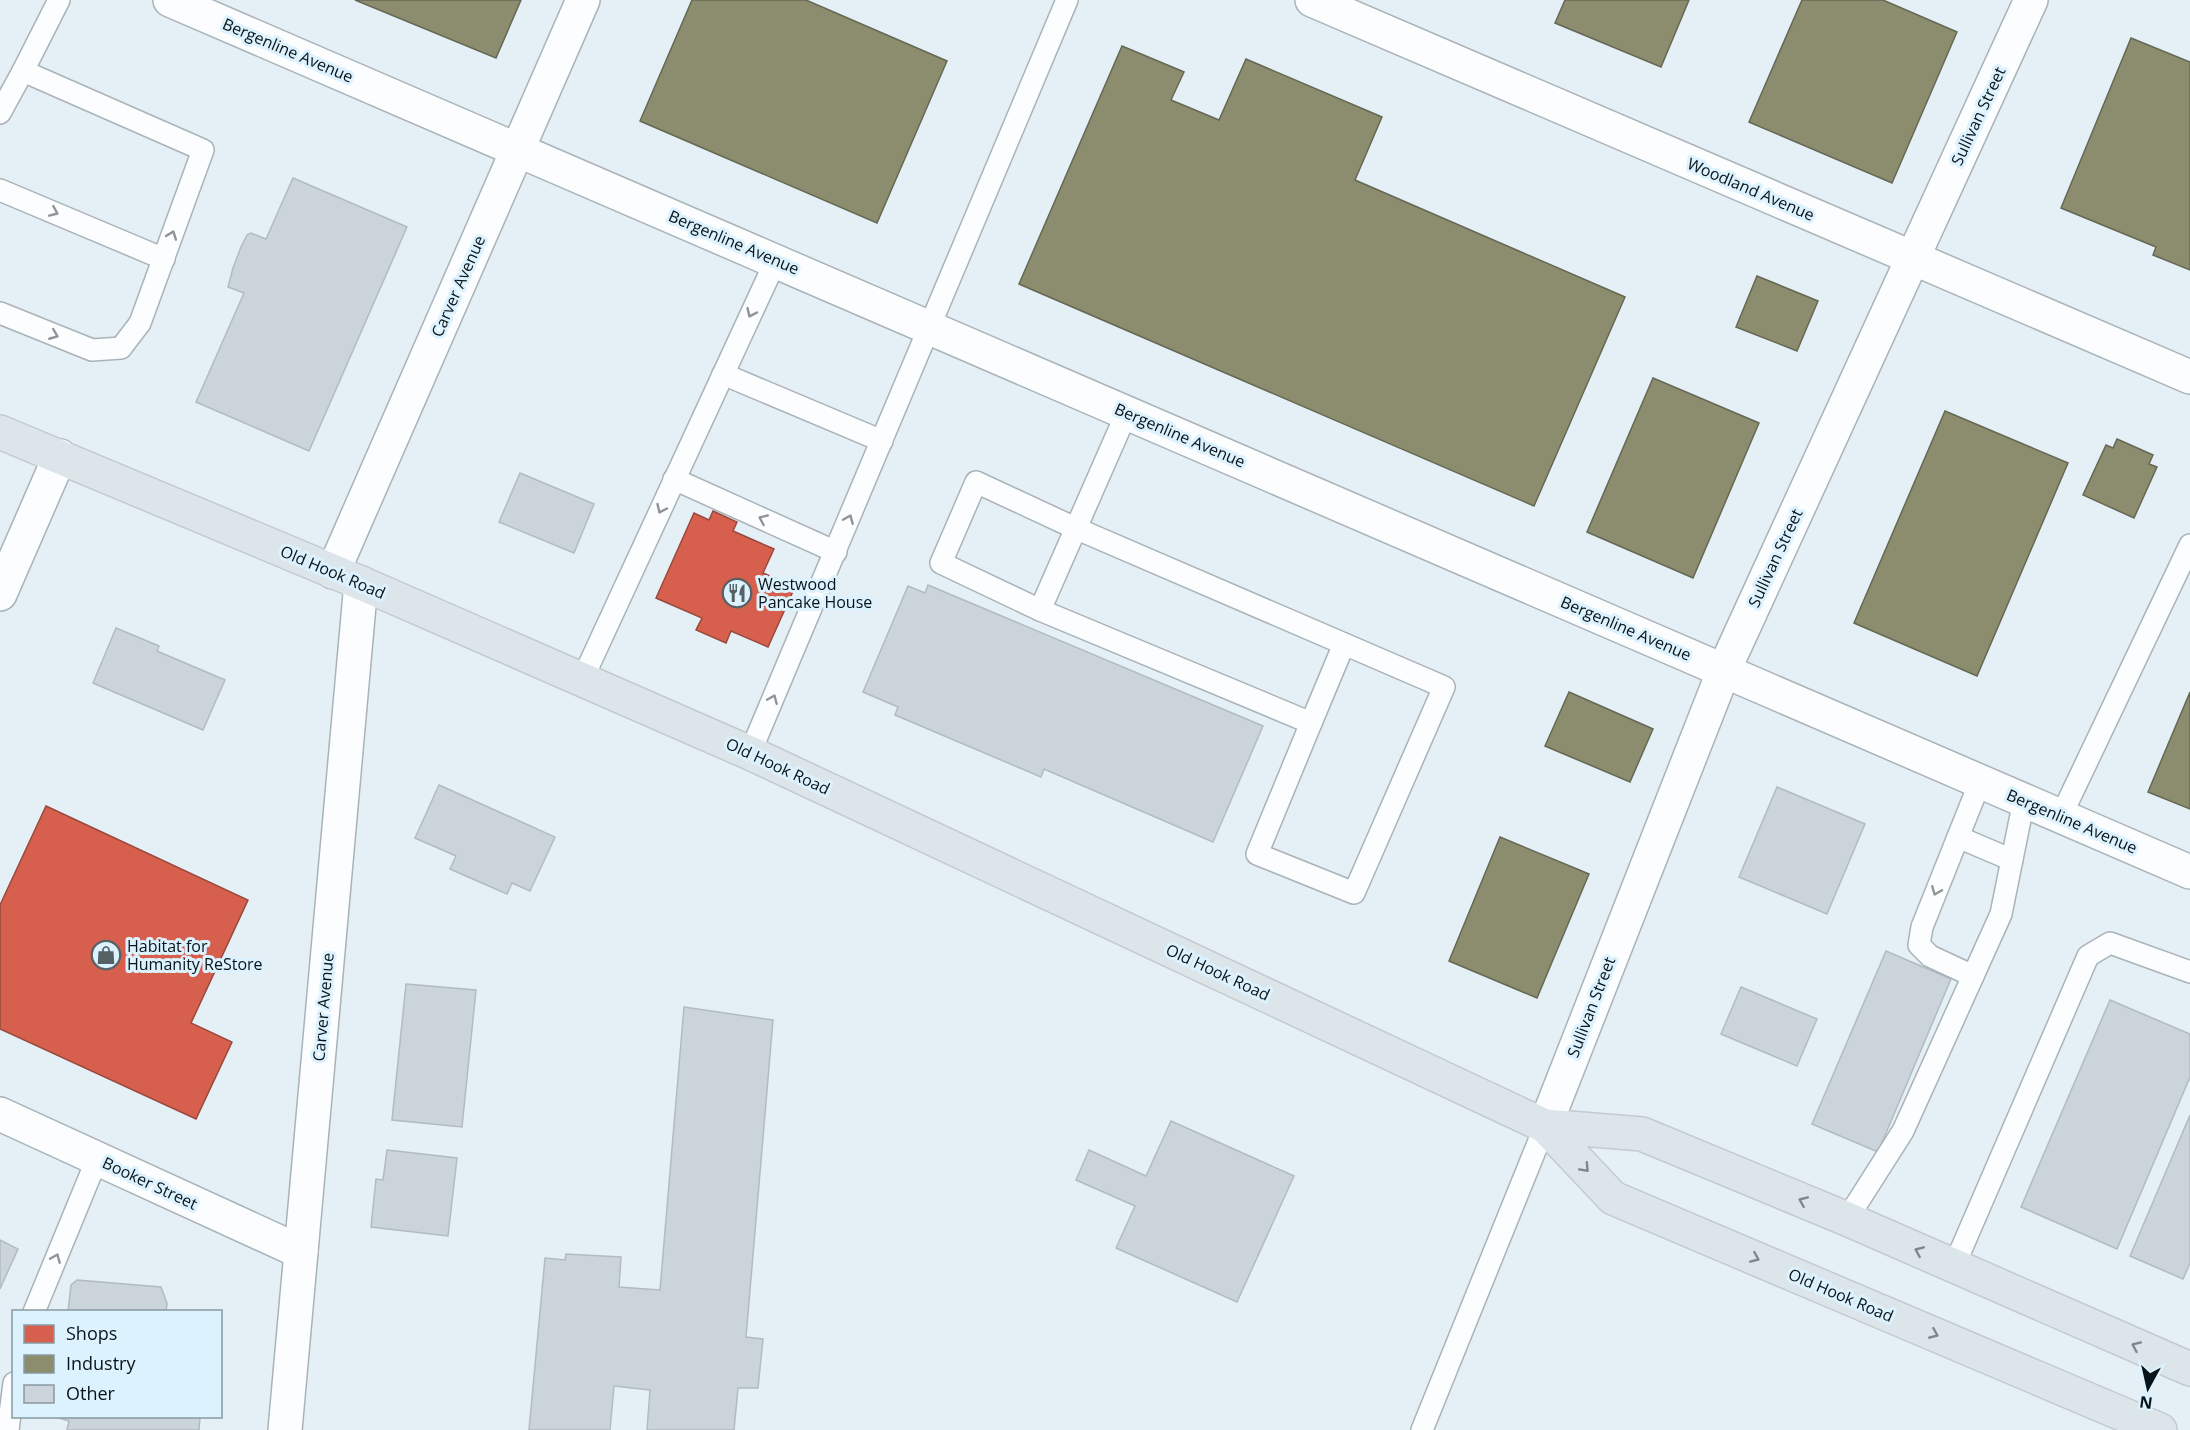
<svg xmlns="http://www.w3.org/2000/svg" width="2190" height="1430" viewBox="0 0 2190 1430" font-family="'Open Sans',sans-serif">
  <rect width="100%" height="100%" fill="#e4f0f6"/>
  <!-- shops -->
  <g fill="#d6604d" stroke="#99493d" stroke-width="1.5">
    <polygon points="713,511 737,522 733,531 774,549 763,573 795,587 768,647 731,631 726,643 696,630 702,618 656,598 694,513 709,520"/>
    <polygon points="46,806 248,900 191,1023 232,1042 196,1119 0,1029 0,905"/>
  </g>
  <!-- industry -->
  <g fill="#8c8c6e" stroke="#656854" stroke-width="1.5">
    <polygon points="355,0 521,0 496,58"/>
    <polygon points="692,0 806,0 947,61 877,223 640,121"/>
    <polygon points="1565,0 1689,0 1661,67 1555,23"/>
    <polygon points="1802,0 1883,0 1957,32 1892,183 1749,122"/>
    <polygon points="2131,38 2190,62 2190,270 2153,255 2156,247 2061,208"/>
    <polygon points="1122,46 1184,72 1171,100 1219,120 1246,59 1382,117 1355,180 1625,297 1534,506 1019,284"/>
    <polygon points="1757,276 1818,301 1797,351 1736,327"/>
    <polygon points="1653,378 1759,423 1693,578 1587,532"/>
    <polygon points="1945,411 2068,463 1977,676 1854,623"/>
    <polygon points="2117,439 2153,455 2149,464 2157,467 2134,518 2083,495 2106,445 2113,448"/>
    <polygon points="1569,692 1653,729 1630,782 1545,746"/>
    <polygon points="2190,692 2190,809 2148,792"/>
    <polygon points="1500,837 1589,874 1537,998 1449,961"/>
  </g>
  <!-- building -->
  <g fill="#cad4da" stroke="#b1bbc0" stroke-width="1.5">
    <polygon points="293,178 407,227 309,451 196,402 244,293 228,287 233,268 241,247 247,235 251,233 266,239"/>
    <polygon points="520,473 594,504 574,553 499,522"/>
    <polygon points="928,585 1263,726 1213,842 1044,769 1041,777 895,715 898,707 863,692 908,586 925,593"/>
    <polygon points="116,628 159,646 157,651 225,680 203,730 93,683"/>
    <polygon points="439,785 555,837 530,891 512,883 507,894 450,869 456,856 415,838"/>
    <polygon points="1777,787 1865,824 1827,914 1739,877"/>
    <polygon points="1886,951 1951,979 1878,1152 1812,1124"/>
    <polygon points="406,984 476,990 462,1127 392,1120"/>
    <polygon points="1741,987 1817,1019 1797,1066 1721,1034"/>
    <polygon points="2110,1000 2190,1034 2190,1077 2117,1249 2021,1207"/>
    <polygon points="684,1007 773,1020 746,1337 763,1339 758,1388 738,1388 734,1430 647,1430 650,1390 614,1386 610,1430 529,1430 545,1258 565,1260 566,1254 621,1257 619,1287 660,1290"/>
    <polygon points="2190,1115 2190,1263 2183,1279 2130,1256"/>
    <polygon points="1171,1121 1294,1176 1237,1302 1116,1248 1135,1206 1076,1180 1089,1150 1146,1176"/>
    <polygon points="387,1150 457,1158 448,1236 371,1227 376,1179 383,1180"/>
    <polygon points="0,1240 18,1249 0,1289"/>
    <polygon points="77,1280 161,1287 167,1303 166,1312 68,1312 71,1285"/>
    <polygon points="52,1416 194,1416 200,1417 199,1430 67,1430 69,1421"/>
  </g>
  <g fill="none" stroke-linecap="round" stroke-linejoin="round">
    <!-- lane casing -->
    <g stroke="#a9b3b8" stroke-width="24">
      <g id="lane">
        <polyline points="0,113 23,71"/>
        <polyline points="0,190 164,259"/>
        <polyline points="0,313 92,350 121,348 140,323 203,150 23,71 59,0"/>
        <polyline points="723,374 882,441"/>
        <polyline points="674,479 836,552"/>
        <polygon points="976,482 1075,528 1444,687 1354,893 1257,854 1311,723 1040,610 941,563"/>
        <polyline points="1040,610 1127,412"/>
        <polyline points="582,680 776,260"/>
        <polyline points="1311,723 1344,644"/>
        <polyline points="750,753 1067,0"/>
        <polyline points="2061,816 2190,545"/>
        <polyline points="1958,837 2012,860"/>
        <polyline points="1973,976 1930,956 1919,945 1922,927 1980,782"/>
        <polyline points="1847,1219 1903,1131 2001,914 2024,800"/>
        <polyline points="1954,1266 2088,956 2110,943 2190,972"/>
        <polyline points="34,1312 97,1159"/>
        <polyline points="8,1430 14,1383"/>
        <polyline points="1422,1430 1545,1126"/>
      </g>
    </g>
    <!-- street casing -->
    <g stroke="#a9b3b8" stroke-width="36">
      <g id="street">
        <polyline points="170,0 2190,872"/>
        <polyline points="1312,0 2190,377"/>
        <polyline points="333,572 583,0"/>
        <polyline points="0,594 60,456"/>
        <polyline points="0,1114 301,1252"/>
        <polyline points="1545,1126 1724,670 2031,0"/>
        <polyline points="285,1430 361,583"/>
      </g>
    </g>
    <!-- primary casing -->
    <g stroke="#c4cace" stroke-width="36">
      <g id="primary">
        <polyline points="0,432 361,583 750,753 1545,1126 1642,1134 1847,1219 2190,1369"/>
        <polyline points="1545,1126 1613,1198 2160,1430"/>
      </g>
    </g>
    <!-- lane -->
    <use href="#lane" stroke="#fbfdfe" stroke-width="21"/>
    <!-- street -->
    <use href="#street" stroke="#fbfdfe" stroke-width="33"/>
    <!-- primary -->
    <use href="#primary" stroke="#dce5e9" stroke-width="33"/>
  </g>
  <!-- one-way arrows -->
  <defs><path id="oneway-chevron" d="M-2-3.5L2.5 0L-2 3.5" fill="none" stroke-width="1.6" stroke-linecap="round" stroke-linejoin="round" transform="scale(1.5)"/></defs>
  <g stroke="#8f9496">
    <use href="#oneway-chevron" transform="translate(54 212) rotate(23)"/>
    <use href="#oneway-chevron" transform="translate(172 235) rotate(-70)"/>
    <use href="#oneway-chevron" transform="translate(751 313) rotate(115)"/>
    <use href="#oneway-chevron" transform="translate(54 335) rotate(22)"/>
    <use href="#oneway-chevron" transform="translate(661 509) rotate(115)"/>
    <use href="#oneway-chevron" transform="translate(763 519) rotate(-156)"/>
    <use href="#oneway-chevron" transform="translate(849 519) rotate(-67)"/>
    <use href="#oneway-chevron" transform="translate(773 699) rotate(-67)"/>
    <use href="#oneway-chevron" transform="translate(1936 891) rotate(112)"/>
    <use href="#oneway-chevron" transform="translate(56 1258) rotate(-67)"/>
  </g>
  <g stroke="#7e878b">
    <use href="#oneway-chevron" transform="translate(1585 1168) rotate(47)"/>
    <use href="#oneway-chevron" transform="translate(1803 1201) rotate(-157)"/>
    <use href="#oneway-chevron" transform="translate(1919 1251) rotate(-157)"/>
    <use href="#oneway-chevron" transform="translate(1755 1258) rotate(23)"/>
    <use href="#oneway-chevron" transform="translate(1934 1334) rotate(23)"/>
    <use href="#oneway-chevron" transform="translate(2136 1346) rotate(-156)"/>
  </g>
  <!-- icons -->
  <defs>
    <g id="restaurant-ring" transform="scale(1.5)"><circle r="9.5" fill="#dcf2fe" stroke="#566166" stroke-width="1.5"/><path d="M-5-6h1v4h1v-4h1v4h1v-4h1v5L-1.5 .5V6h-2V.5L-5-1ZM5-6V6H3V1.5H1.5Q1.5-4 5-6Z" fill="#566166"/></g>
    <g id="shop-ring" transform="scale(1.5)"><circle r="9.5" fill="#dcf2fe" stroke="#566166" stroke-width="1.5"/><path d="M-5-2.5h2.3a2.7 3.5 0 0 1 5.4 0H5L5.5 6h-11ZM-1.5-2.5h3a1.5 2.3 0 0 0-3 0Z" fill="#566166"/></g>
  </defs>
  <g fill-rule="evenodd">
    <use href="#restaurant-ring" x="737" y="593"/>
    <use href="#shop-ring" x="106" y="955"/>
  </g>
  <g text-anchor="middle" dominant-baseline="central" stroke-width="6" stroke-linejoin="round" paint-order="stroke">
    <!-- street labels -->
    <g font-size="16" fill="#0a1418" stroke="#dcf2fe">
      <text transform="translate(288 50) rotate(23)">Bergenline Avenue</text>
      <text transform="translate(1978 116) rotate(-65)">Sullivan Street</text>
      <text transform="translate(1751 189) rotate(23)">Woodland Avenue</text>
      <text transform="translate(734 242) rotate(23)">Bergenline Avenue</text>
      <text transform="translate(458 286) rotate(-66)">Carver Avenue</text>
      <text transform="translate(1180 435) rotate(23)">Bergenline Avenue</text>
      <text transform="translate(1775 558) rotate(-65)">Sullivan Street</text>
      <text transform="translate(333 572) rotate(23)">Old Hook Road</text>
      <text transform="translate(1626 628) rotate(23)">Bergenline Avenue</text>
      <text transform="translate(778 766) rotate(25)">Old Hook Road</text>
      <text transform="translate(2072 821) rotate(23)">Bergenline Avenue</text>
      <text transform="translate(1218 972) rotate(25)">Old Hook Road</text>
      <text transform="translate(323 1007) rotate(-85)">Carver Avenue</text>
      <text transform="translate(1591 1007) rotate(-69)">Sullivan Street</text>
      <text transform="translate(150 1183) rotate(25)">Booker Street</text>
      <text transform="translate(1841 1295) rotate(23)">Old Hook Road</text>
    </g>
    <!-- poi labels -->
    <g font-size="16" fill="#0a1418" stroke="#dcf2fe" text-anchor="start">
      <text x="758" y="584">Westwood<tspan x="758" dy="18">Pancake House</tspan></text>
      <text x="127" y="946">Habitat for<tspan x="127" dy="18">Humanity ReStore</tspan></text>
    </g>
  </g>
  <!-- legend -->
  <rect x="12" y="1310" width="210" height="108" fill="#dcf2fe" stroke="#8899a2" stroke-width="1.5"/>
  <rect x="24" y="1325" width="30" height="18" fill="#d6604d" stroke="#8899a2" stroke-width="1.5"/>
  <text x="66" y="1340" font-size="18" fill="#0a1418">Shops</text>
  <rect x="24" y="1355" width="30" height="18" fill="#8c8c6e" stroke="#8899a2" stroke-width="1.5"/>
  <text x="66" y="1370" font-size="18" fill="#0a1418">Industry</text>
  <rect x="24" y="1385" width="30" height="18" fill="#cad4da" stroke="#8899a2" stroke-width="1.5"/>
  <text x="66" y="1400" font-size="18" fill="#0a1418">Other</text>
  <!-- north arrow -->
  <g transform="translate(2148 1388) rotate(188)" stroke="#dcf2fe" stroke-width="4.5" paint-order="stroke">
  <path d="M0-4.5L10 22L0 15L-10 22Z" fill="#0a1418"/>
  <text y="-9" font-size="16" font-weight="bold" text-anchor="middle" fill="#0a1418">N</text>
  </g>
</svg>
